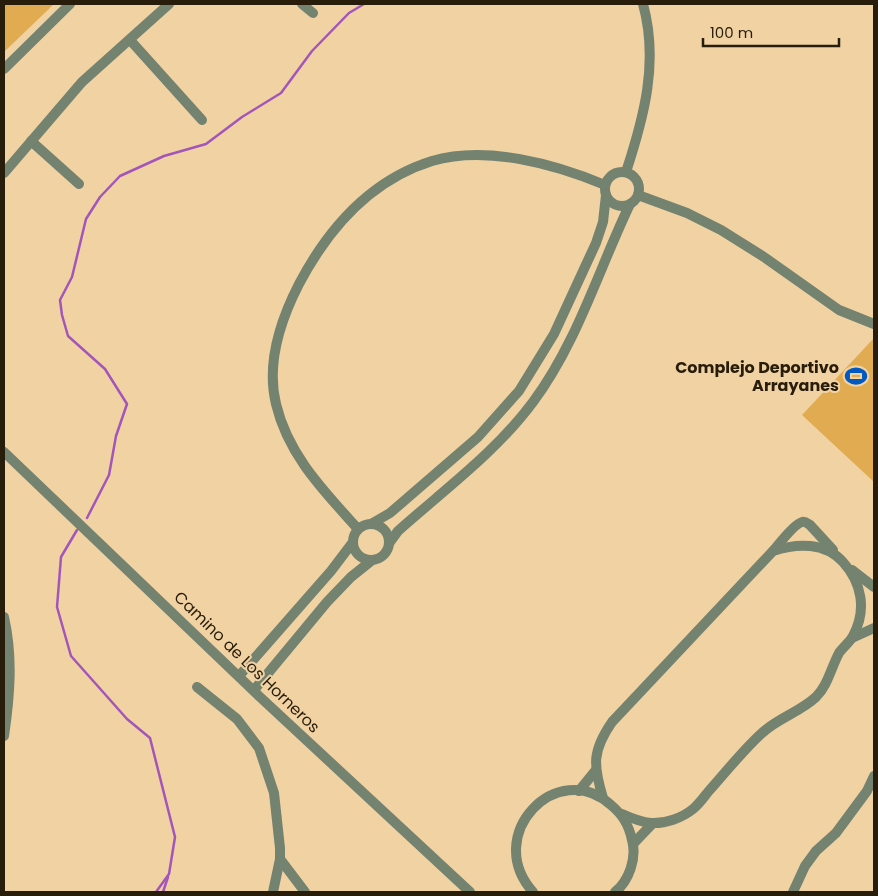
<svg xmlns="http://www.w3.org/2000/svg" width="878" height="896" viewBox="0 0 878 896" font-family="Poppins,sans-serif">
  <rect width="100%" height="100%" fill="#f1d2a3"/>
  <!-- green -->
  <g fill="#e0ab51">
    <polygon points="4,4 54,4 4,52"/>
    <polygon points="874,338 874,482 802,415"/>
  </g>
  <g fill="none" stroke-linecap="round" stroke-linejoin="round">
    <!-- stream -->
    <g stroke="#a356b9" stroke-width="2.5">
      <polyline points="87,518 109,475 116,436 127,404 105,369 68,336 62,315 60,300 72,277 86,219 100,197 120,176 164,156 206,144 242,117 281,93 312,51 349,13 364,4"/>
      <polyline points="77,530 61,557 57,607 71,656 127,719 150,738 175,837 169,874 156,892"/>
      <polyline points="163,892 168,877"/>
    </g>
    <!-- minor -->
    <g stroke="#748270" stroke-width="10">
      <polyline points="302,4 313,13"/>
      <polyline points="130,40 202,120"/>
      <polyline points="4,69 70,4"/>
      <polyline points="31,141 79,184"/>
      <circle cx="622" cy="189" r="17"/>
      <path d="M626,172C644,117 659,62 643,4"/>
      <polyline points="4,173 82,82 169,4"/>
      <polyline points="638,195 687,213 721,230 764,257 839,310 874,324"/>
      <circle cx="371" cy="542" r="18"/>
      <polyline points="371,524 390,513 478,437 519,391 554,334 596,243 603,222 606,195"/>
      <path d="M358,529C324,491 288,455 276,404C266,363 280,321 299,284C328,229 371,180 432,161C486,145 555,164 605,185"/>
      <path d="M390,542L398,531C444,490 496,452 533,402C577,343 598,271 630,204"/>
      <path d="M774,550C779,544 794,524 802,522C805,521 807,523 810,525L833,550"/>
      <polyline points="852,570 874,587"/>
      <path d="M4,617C13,657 10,695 4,736"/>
      <polyline points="852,638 874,628"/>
      <polyline points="239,676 331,571 353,542"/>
      <polyline points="197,687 237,719 259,748 274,793 280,848 280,859 273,892"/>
      <polyline points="254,690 327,602 351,577 371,561"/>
      <polyline points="579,791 596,770"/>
      <path d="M603,798C593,765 592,751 612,722L773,551C797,543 825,542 843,562C862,583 867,610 853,636C850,642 843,647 839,653C831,668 828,685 816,697C800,712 778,718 762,733C743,750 726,772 708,792C704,797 699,804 693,809C682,818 665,824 651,823C640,822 631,818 622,814"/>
      <polyline points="633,844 653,823"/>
      <polyline points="280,859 305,892"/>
      <path d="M533,892C482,835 557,757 611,805C623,815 629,825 632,840C637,858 629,881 615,892"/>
      <polyline points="793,892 805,866 816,851 836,833 867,791 874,776"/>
    </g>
    <!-- tertiary -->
    <polyline stroke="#748270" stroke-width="10" points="4,452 260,697 470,892"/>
  </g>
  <!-- icons -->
  <defs>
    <g id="stadium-bare" transform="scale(1.725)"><path d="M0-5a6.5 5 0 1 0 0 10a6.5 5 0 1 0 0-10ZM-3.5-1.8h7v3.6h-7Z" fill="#0359c2" stroke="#f1d2a3" stroke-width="2.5" paint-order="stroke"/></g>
  </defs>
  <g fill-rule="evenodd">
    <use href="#stadium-bare" x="856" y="376"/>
  </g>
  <g text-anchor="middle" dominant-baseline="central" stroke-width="4" stroke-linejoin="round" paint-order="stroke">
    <!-- poi labels -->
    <g font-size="16" font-weight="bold" fill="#281d0b" stroke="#f1d2a3" text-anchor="end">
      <text x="839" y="367">Complejo Deportivo<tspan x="839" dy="18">Arrayanes</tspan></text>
    </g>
    <!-- street labels -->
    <g font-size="16" fill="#281d0b" stroke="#f1d2a3">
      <text transform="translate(247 662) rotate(44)">Camino de Los Horneros</text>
    </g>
  </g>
  <!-- border -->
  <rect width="878" height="896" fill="none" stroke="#281d0b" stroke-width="10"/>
  <!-- scale -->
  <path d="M703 38v8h136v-8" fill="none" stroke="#281d0b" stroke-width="2.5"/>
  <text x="710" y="38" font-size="15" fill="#281d0b" stroke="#f1d2a3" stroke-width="4" paint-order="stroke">100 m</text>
</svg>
